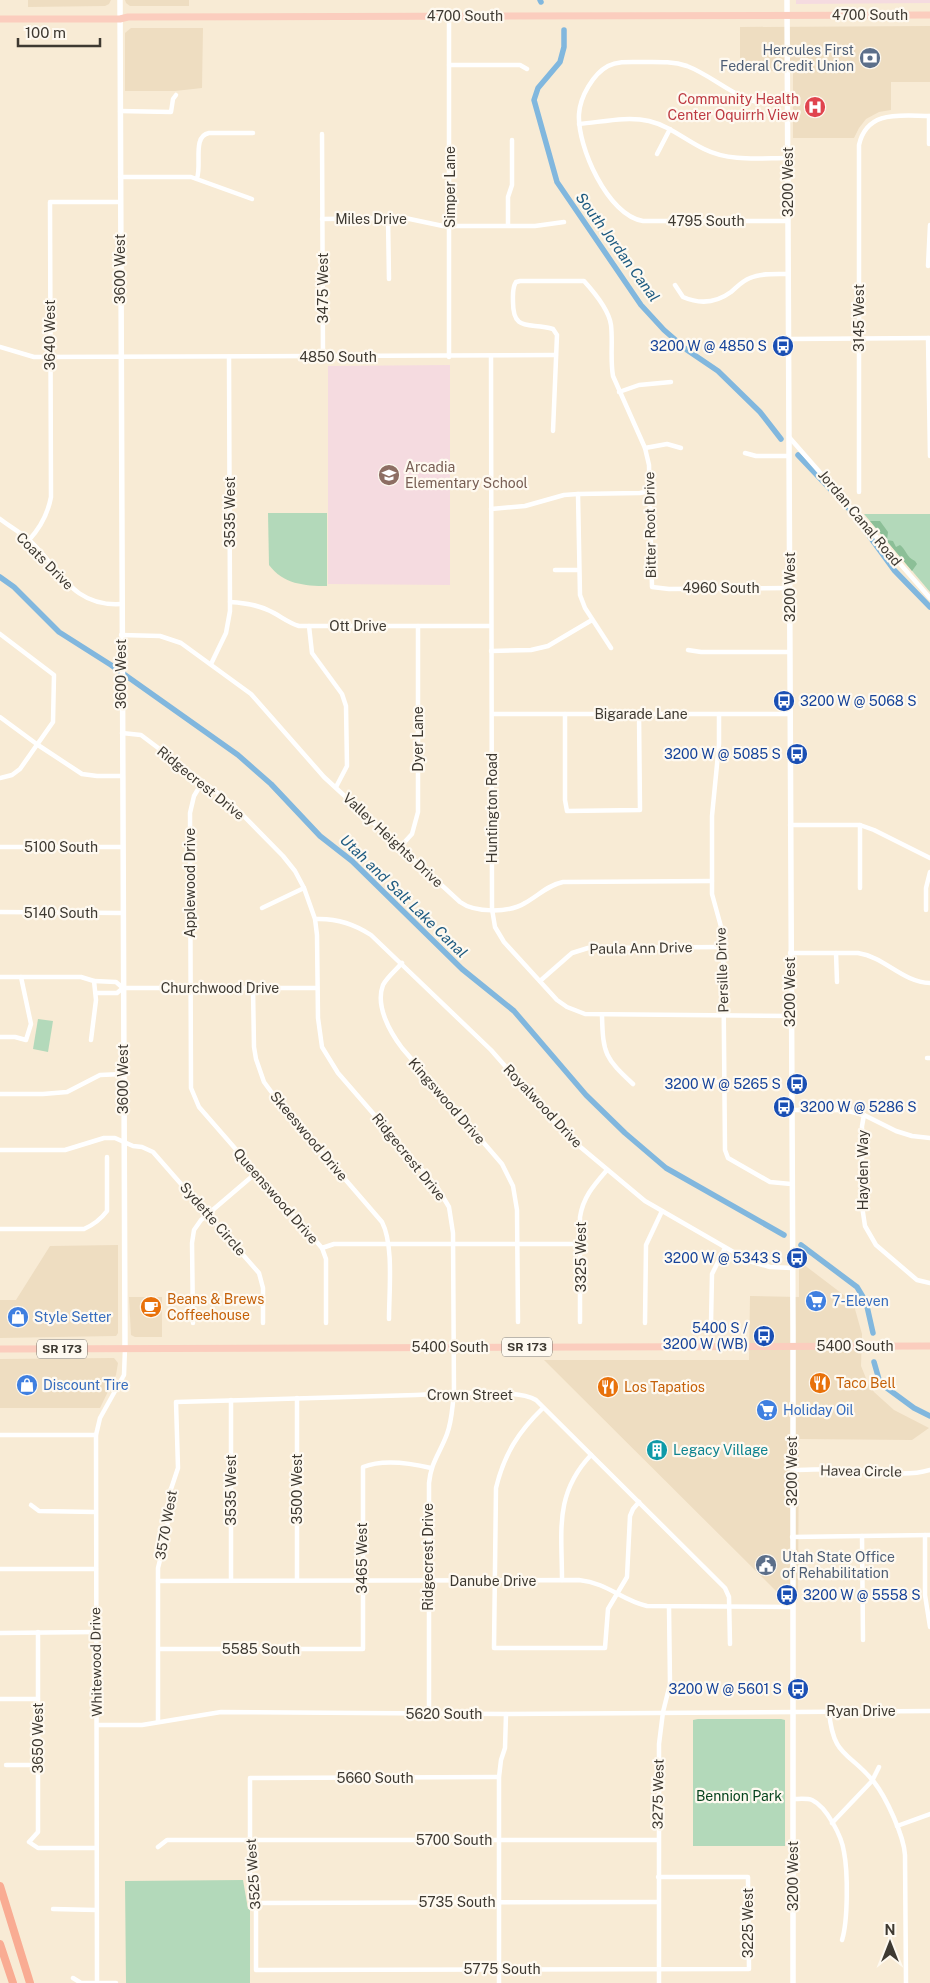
<svg xmlns="http://www.w3.org/2000/svg" width="930" height="1983" viewBox="0 0 930 1983" font-family="'Public Sans',sans-serif">
  <rect width="100%" height="100%" fill="#f8ebd5"/>
  <!-- built -->
  <g fill="#eeddc1">
    <polygon points="28,0 111,0 109,4 105,6 28,7"/>
    <polygon points="125,0 189,0 189,6 130,6 126,3"/>
    <polygon points="930,26 930,82 891,82 891,110 879,112 866,119 859,128 854,138 793,138 793,71 740,71 740,27"/>
    <polygon points="131,28 203,28 202,88 175,91 125,91 125,33"/>
    <polygon points="118,1245 118,1333 116,1336 0,1338 0,1300 16,1300 50,1246"/>
    <polygon points="799,1261 853,1302 862,1334 861,1366 868,1383 874,1392 894,1410 929,1428 912,1440 799,1439 798,1600 785,1600 544,1360 749,1360 750,1296 799,1297"/>
    <polygon points="129,1297 162,1297 162,1337 135,1337 131,1335"/>
    <polygon points="114,1358 118,1363 116,1375 100,1408 0,1408 0,1359"/>
  </g>
  <!-- education -->
  <g fill="#f5dbe0">
    <polygon points="796,0 930,0 930,3 796,4"/>
    <polygon points="450,365 450,585 328,584 328,366"/>
  </g>
  <!-- green -->
  <g fill="#b3d9ba">
    <path d="M268,513H327V586C304,586 283,584 269,565Z"/>
    <polygon points="864,514 930,514 930,592"/>
    <polygon points="38,1019 53,1021 48,1052 33,1049"/>
    <polygon points="698,1719 781,1719 785,1720 785,1846 693,1846 693,1720"/>
    <polygon points="243,1880 248,1909 250,1909 250,1983 126,1983 125,1881"/>
  </g>
  <!-- forest -->
  <path fill="#8cbf97" d="M870,521H880L888,532L887,540L893,541L896,547L900,545C906,549 906,557 915,561L917,564L912,571Z"/>
  <g fill="none" stroke-linecap="round" stroke-linejoin="round">
    <!-- canal -->
    <g stroke="#81b7de" stroke-width="5.5">
      <polyline points="540,0 541,2"/>
      <polyline points="564,30 564,47 560,62 538,88 534,100 557,182 641,305 664,330 687,350 718,371 760,412 781,439"/>
      <polyline points="798,455 851,511 894,570 930,607"/>
      <polyline points="0,577 14,587 59,632 111,665 238,755 271,784 320,836 352,861 462,969 514,1011 586,1095 625,1133 666,1168 784,1235"/>
      <polyline points="801,1245 857,1287 866,1302 873,1333"/>
      <polyline points="874,1362 880,1383 914,1408 930,1416"/>
    </g>
    <!-- minor -->
    <g stroke="#fff" stroke-width="4.5">
      <polyline points="449,16 449,357"/>
      <polyline points="449,65 520,65 527,69"/>
      <path d="M788,102C775,103 759,104 747,99C726,90 708,74 687,66C672,61 656,62 641,62C630,62 618,61 608,66C593,74 580,97 579,114C577,146 608,216 643,221H788"/>
      <polyline points="120,111 171,112 173,99 176,95"/>
      <polyline points="929,116 929,144"/>
      <path d="M579,124C602,122 627,116 649,121C670,126 685,140 704,149C730,162 760,158 788,158"/>
      <polyline points="322,134 323,357"/>
      <polyline points="657,154 670,129"/>
      <polyline points="120,177 191,177 252,199"/>
      <path d="M197,178C202,165 192,136 209,133H253"/>
      <polyline points="388,218 389,279"/>
      <polyline points="322,219 405,218 443,226 535,226 564,222"/>
      <polyline points="508,225 508,197 512,185 512,140"/>
      <polyline points="928,266 930,225"/>
      <path d="M675,285L683,297C699,304 716,303 731,292C737,287 742,281 750,278C761,273 776,274 788,274"/>
      <polyline points="928,338 930,456"/>
      <polyline points="789,339 930,338"/>
      <polyline points="0,347 34,357 556,355"/>
      <polyline points="491,356 492,909 495,927 504,942 557,1000 567,1007 585,1014 790,1016"/>
      <polyline points="619,392 639,385 671,382"/>
      <path d="M553,431L557,335L553,329C530,322 513,333 513,302C513,295 512,288 516,282L520,281H584C594,292 609,310 611,325C613,342 610,359 613,376L645,448L649,465L652,587L669,589L789,588"/>
      <polyline points="789,437 930,598"/>
      <polyline points="645,448 667,444 681,448"/>
      <polyline points="745,453 756,456 789,456"/>
      <path d="M859,492V145C867,109 902,116 930,116"/>
      <polyline points="578,494 580,595 585,608 611,648"/>
      <polyline points="491,509 525,506 564,495 578,494 640,493 650,491"/>
      <path d="M0,519C9,526 20,532 29,540C60,568 71,607 121,604"/>
      <path d="M29,540C40,528 48,513 51,497L50,202H120"/>
      <polyline points="555,570 579,570"/>
      <path d="M230,602C246,603 260,605 274,613C283,618 289,623 299,626H491"/>
      <polyline points="309,626 312,653 342,694 346,706 347,766 336,787"/>
      <polyline points="0,634 54,675 53,722 20,769 12,775 0,778"/>
      <path d="M121,635L160,636L181,643L251,694L324,777L460,902C475,913 509,913 525,903C538,896 548,885 563,882L712,881"/>
      <polyline points="688,650 701,652 790,652"/>
      <polyline points="491,651 531,650 548,646 592,620"/>
      <polyline points="211,664 226,633 230,611 229,357"/>
      <polyline points="492,714 790,714"/>
      <polyline points="565,714 565,800 567,811 640,810 639,714"/>
      <polyline points="719,714 719,744 712,816 712,894 723,934 725,1150 728,1158 770,1182 791,1184"/>
      <polyline points="0,717 38,745 82,774 97,776 122,776"/>
      <path d="M122,733L141,735L231,803L283,856L295,871L304,888L315,919L317,935L318,1018L322,1047L338,1073L437,1187L449,1207L453,1233L454,1394C452,1408 452,1421 447,1434C440,1453 431,1462 429,1483V1714"/>
      <polyline points="203,781 194,796 190,813 191,1088 199,1107 322,1248 326,1259 326,1323"/>
      <polyline points="790,825 860,825 874,830 930,858"/>
      <polyline points="0,847 122,847"/>
      <polyline points="400,847 412,834 418,812 418,626"/>
      <polyline points="860,888 860,825"/>
      <polyline points="262,908 304,888"/>
      <polyline points="926,910 926,888 930,872"/>
      <polyline points="0,912 122,913"/>
      <path d="M315,919C336,918 353,923 371,935L491,1050L563,1132L578,1145L645,1201L749,1261L770,1267L792,1268"/>
      <path d="M790,953H858C885,957 902,982 930,983"/>
      <polyline points="836,953 837,982"/>
      <path d="M402,963C396,970 387,977 383,985C375,1006 390,1032 402,1048L502,1164L513,1186L517,1210L518,1322"/>
      <polyline points="0,977 81,977 94,981 96,1000 91,1040"/>
      <polyline points="94,981 116,982 123,988"/>
      <polyline points="540,981 572,953 588,948 724,947"/>
      <polyline points="123,988 317,988"/>
      <path d="M253,988L254,1047L256,1059L264,1082L281,1105L382,1222C394,1245 389,1292 389,1319"/>
      <polyline points="96,993 117,993 123,988"/>
      <path d="M602,1016C603,1054 605,1058 633,1084"/>
      <polyline points="0,1037 15,1037 26,1040 31,1024 21,977"/>
      <polyline points="927,1058 930,1058"/>
      <polyline points="702,1082 724,1082"/>
      <polyline points="0,1094 43,1094 67,1092 100,1075 123,1074"/>
      <polyline points="791,1110 844,1110 864,1115 896,1131 912,1136 930,1138"/>
      <polyline points="864,1115 862,1126 862,1206 865,1226 876,1245 917,1280 930,1283"/>
      <polyline points="0,1150 65,1150 104,1138 115,1138 133,1146 142,1147 153,1152 259,1273 263,1288 263,1323"/>
      <path d="M0,1229H84C93,1225 101,1219 107,1211V1157"/>
      <polyline points="322,1248 334,1244 580,1244"/>
      <path d="M580,1322V1217C583,1197 594,1185 607,1170"/>
      <polyline points="193,1323 192,1243 194,1230 201,1220 256,1173"/>
      <polyline points="645,1323 646,1245 662,1211"/>
      <polyline points="711,1323 712,1274 725,1248"/>
      <polyline points="297,1398 297,1580"/>
      <polyline points="231,1400 231,1580"/>
      <path d="M543,1408C519,1431 504,1454 496,1488L494,1648H605L608,1609L627,1577L630,1516L633,1509L639,1502"/>
      <polyline points="0,1435 96,1435"/>
      <path d="M792,1470C813,1470 834,1468 855,1470C879,1472 907,1477 930,1470"/>
      <polyline points="31,1505 39,1511 95,1512"/>
      <polyline points="925,1535 925,1595 930,1627"/>
      <polyline points="862,1536 863,1640"/>
      <polyline points="792,1537 930,1535"/>
      <polyline points="0,1569 96,1569"/>
      <path d="M562,1580C562,1531 554,1494 591,1455"/>
      <path d="M158,1581L579,1580C608,1583 621,1600 647,1606L792,1607"/>
      <polyline points="38,1632 38,1832 29,1842 38,1848 96,1848"/>
      <polyline points="0,1633 96,1632"/>
      <path d="M159,1649H363V1467C383,1459 410,1463 431,1468"/>
      <polyline points="0,1699 38,1699"/>
      <path d="M829,1711C833,1758 849,1751 874,1782C886,1797 904,1836 905,1855L906,1983"/>
      <path d="M158,1721V1568L167,1532L169,1495L178,1468L176,1402C256,1400 336,1397 416,1395C442,1394 516,1388 536,1400L725,1588L729,1597L730,1644"/>
      <polyline points="97,1725 142,1725 221,1712 506,1714 930,1711"/>
      <polyline points="6,1765 37,1765"/>
      <polyline points="499,1777 250,1778 250,1876 256,1903 256,1970 749,1969 748,1877 658,1877"/>
      <path d="M793,1799C799,1799 807,1798 812,1800C827,1807 842,1837 844,1852C848,1872 848,1921 842,1940"/>
      <polyline points="832,1823 872,1781 879,1767"/>
      <polyline points="897,1826 930,1814"/>
      <polyline points="158,1847 167,1840 658,1840"/>
      <polyline points="256,1903 658,1902"/>
      <polyline points="53,1909 96,1910"/>
      <polyline points="73,1978 81,1983 116,1983"/>
      <polyline points="97,1983 96,1435 100,1418 124,1375 125,1348"/>
      <polyline points="499,1983 499,1777 501,1760 505,1748 506,1714"/>
      <polyline points="659,1983 659,1744 663,1712 670,1684 669,1607"/>
    </g>
    <!-- tertiary -->
    <g stroke="#fff" stroke-width="5.5">
      <polyline points="120,0 125,1348"/>
      <polyline points="787,0 793,1330 793,1983"/>
    </g>
    <!-- primary -->
    <g stroke="#fbcdbe" stroke-width="7">
      <polyline points="0,19 120,19 128,17 930,15"/>
      <polyline points="0,1349 930,1346"/>
    </g>
    <!-- motorway -->
    <g stroke="#f9ac93" stroke-width="8">
      <polyline points="0,1886 30,1983"/>
      <polyline points="0,1944 13,1983"/>
    </g>
  </g>
  <!-- icons -->
  <defs>
    <g id="bank-disc" transform="scale(1.125)"><circle r="9.5" fill="#5c6f8a" stroke="#fef9f0"/><path d="M-6-4H6V4H-6ZM0-2.3a2.3 2.3 0 1 0 0 4.6a2.3 2.3 0 1 0 0-4.6Z" fill="#fff"/></g>
    <g id="hospital-disc" transform="scale(1.125)"><circle r="9.5" fill="#e0444e" stroke="#fef9f0"/><path d="M-5-5h3v3.5h4V-5h3V5h-3V1.5h-4V5h-3Z" fill="#fff"/></g>
    <g id="bus-disc" transform="scale(1.125)"><circle r="9.5" fill="#1a4fb4" stroke="#fef9f0"/><path d="M-5-6H5V4H4V6H2V4H-2V6H-4V4H-5ZM-3.5-4V0h7V-4ZM-3.5 1.2v1.5H-2V1.2ZM2 1.2v1.5H3.5V1.2Z" fill="#fff"/></g>
    <g id="school-disc" transform="scale(1.125)"><circle r="9.5" fill="#8d6e63" stroke="#fef9f0"/><path d="M0-5L7-2L0 1L-7-2ZM-4 1L0 2.5L4 1V4Q0 6-4 4Z" fill="#fff"/></g>
    <g id="supermarket-disc" transform="scale(1.125)"><circle r="9.5" fill="#3f7fe0" stroke="#fef9f0"/><path d="M-6-5.5h2.5l.6 2H6L4.5 2H-2.5L-4.4-4H-6ZM-1.5 3.2a1.3 1.3 0 1 0 .1 0ZM3 3.2a1.3 1.3 0 1 0 .1 0Z" fill="#fff"/></g>
    <g id="cafe-disc" transform="scale(1.125)"><circle r="9.5" fill="#e8710a" stroke="#fef9f0"/><path d="M-5.5-4.5H6V0H3Q3 3.5 0 3.5H-2.5Q-5.5 3.5-5.5 0ZM3-3.2v2h1.7v-2ZM-6 4.5H4V6H-6Z" fill="#fff"/></g>
    <g id="shop-disc" transform="scale(1.125)"><circle r="9.5" fill="#3f7fe0" stroke="#fef9f0"/><path d="M-5-2.5h2.3a2.7 3.5 0 0 1 5.4 0H5L5.5 6h-11ZM-1.5-2.5h3a1.5 2.3 0 0 0-3 0Z" fill="#fff"/></g>
    <g id="restaurant-disc" transform="scale(1.125)"><circle r="9.5" fill="#e8710a" stroke="#fef9f0"/><path d="M-5-6h1v4h1v-4h1v4h1v-4h1v5L-1.5 .5V6h-2V.5L-5-1ZM5-6V6H3V1.5H1.5Q1.5-4 5-6Z" fill="#fff"/></g>
    <g id="building-disc" transform="scale(1.125)"><circle r="9.5" fill="#0f9aa8" stroke="#fef9f0"/><path d="M-4-6H4V6H1V3H-1V6H-4ZM-2.5-4.3h1.7v1.8h-1.7ZM.8-4.3h1.7v1.8H.8ZM-2.5-1h1.7V.8h-1.7ZM.8-1h1.7V.8H.8Z" fill="#fff"/></g>
    <g id="civic-disc" transform="scale(1.125)"><circle r="9.5" fill="#5c6f8a" stroke="#fef9f0"/><path d="M-.6-6.5H3V-4.5H.6V-3L4-1V1h2V6H-6V1h2V-1L-.6-3ZM-1.2 2.5V6h2.4V2.5Z" fill="#fff"/></g>
  </defs>
  <g fill-rule="evenodd">
    <use href="#bank-disc" x="870" y="58"/>
    <use href="#hospital-disc" x="815" y="107"/>
    <use href="#bus-disc" x="783" y="346"/>
    <use href="#school-disc" x="389" y="475"/>
    <use href="#bus-disc" x="784" y="701"/>
    <use href="#bus-disc" x="797" y="754"/>
    <use href="#bus-disc" x="797" y="1084"/>
    <use href="#bus-disc" x="784" y="1107"/>
    <use href="#bus-disc" x="797" y="1258"/>
    <use href="#supermarket-disc" x="816" y="1301"/>
    <use href="#cafe-disc" x="151" y="1307"/>
    <use href="#shop-disc" x="18" y="1317"/>
    <use href="#bus-disc" x="764" y="1336"/>
    <use href="#restaurant-disc" x="820" y="1383"/>
    <use href="#shop-disc" x="27" y="1385"/>
    <use href="#restaurant-disc" x="608" y="1387"/>
    <use href="#supermarket-disc" x="767" y="1410"/>
    <use href="#building-disc" x="657" y="1450"/>
    <use href="#civic-disc" x="766" y="1565"/>
    <use href="#bus-disc" x="787" y="1595"/>
    <use href="#bus-disc" x="798" y="1689"/>
  </g>
  <g text-anchor="middle" dominant-baseline="central" stroke-width="4.5" stroke-linejoin="round" paint-order="stroke">
    <!-- shield labels -->
    <g fill="#fef9f0" stroke="#78736a" stroke-width="1">
      <rect x="502" y="1337.5" width="50" height="19" rx="4"/>
      <rect x="37" y="1339.5" width="50" height="19" rx="4"/>
    </g>
    <g font-size="12" font-weight="bold" fill="#3e3931">
      <text x="527" y="1347">SR 173</text>
      <text x="62" y="1349">SR 173</text>
    </g>
    <!-- street labels -->
    <g font-size="14" fill="#3e3931" stroke="#fef9f0">
      <text x="870" y="15">4700 South</text>
      <text x="465" y="16">4700 South</text>
      <text transform="translate(788 182) rotate(-90)">3200 West</text>
      <text transform="translate(450 187) rotate(-90)">Simper Lane</text>
      <text x="371" y="219">Miles Drive</text>
      <text x="706" y="221">4795 South</text>
      <text transform="translate(120 269) rotate(-90)">3600 West</text>
      <text transform="translate(323 288) rotate(-90)">3475 West</text>
      <text transform="translate(859 318) rotate(-90)">3145 West</text>
      <text transform="translate(50 335) rotate(-90)">3640 West</text>
      <text x="338" y="357">4850 South</text>
      <text transform="translate(230 512) rotate(-90)">3535 West</text>
      <text transform="translate(860 518) rotate(50)">Jordan Canal Road</text>
      <text transform="translate(650 525) rotate(-91)">Bitter Root Drive</text>
      <text transform="translate(45 561) rotate(45)">Coats Drive</text>
      <text transform="translate(790 587) rotate(-90)">3200 West</text>
      <text x="721" y="588">4960 South</text>
      <text x="358" y="626">Ott Drive</text>
      <text transform="translate(121 674) rotate(-90)">3600 West</text>
      <text x="641" y="714">Bigarade Lane</text>
      <text transform="translate(418 739) rotate(-90)">Dyer Lane</text>
      <text transform="translate(201 783) rotate(39)">Ridgecrest Drive</text>
      <text transform="translate(492 808) rotate(-90)">Huntington Road</text>
      <text transform="translate(393 840) rotate(43)">Valley Heights Drive</text>
      <text x="61" y="847">5100 South</text>
      <text transform="translate(190 883) rotate(-90)">Applewood Drive</text>
      <text x="61" y="913">5140 South</text>
      <text transform="translate(641 948) rotate(-1)">Paula Ann Drive</text>
      <text transform="translate(722 970) rotate(-92)">Persille Drive</text>
      <text x="220" y="988">Churchwood Drive</text>
      <text transform="translate(790 992) rotate(-90)">3200 West</text>
      <text transform="translate(123 1079) rotate(-90)">3600 West</text>
      <text transform="translate(447 1101) rotate(49)">Kingswood Drive</text>
      <text transform="translate(543 1106) rotate(47)">Royalwood Drive</text>
      <text transform="translate(309 1136) rotate(50)">Skeeswood Drive</text>
      <text transform="translate(409 1157) rotate(51)">Ridgecrest Drive</text>
      <text transform="translate(863 1170) rotate(-90)">Hayden Way</text>
      <text transform="translate(276 1196) rotate(49)">Queenswood Drive</text>
      <text transform="translate(213 1219) rotate(49)">Sydette Circle</text>
      <text transform="translate(581 1257) rotate(-90)">3325 West</text>
      <text x="855" y="1346">5400 South</text>
      <text x="450" y="1347">5400 South</text>
      <text x="470" y="1395">Crown Street</text>
      <text transform="translate(792 1471) rotate(-90)">3200 West</text>
      <text transform="translate(861 1471) rotate(1)">Havea Circle</text>
      <text transform="translate(297 1489) rotate(-90)">3500 West</text>
      <text transform="translate(231 1490) rotate(-90)">3535 West</text>
      <text transform="translate(166 1525) rotate(-80)">3570 West</text>
      <text transform="translate(428 1557) rotate(-90)">Ridgecrest Drive</text>
      <text transform="translate(362 1558) rotate(-90)">3465 West</text>
      <text x="493" y="1581">Danube Drive</text>
      <text x="261" y="1649">5585 South</text>
      <text transform="translate(96 1662) rotate(-91)">Whitewood Drive</text>
      <text x="861" y="1711">Ryan Drive</text>
      <text x="444" y="1714">5620 South</text>
      <text transform="translate(38 1738) rotate(-90)">3650 West</text>
      <text x="375" y="1778">5660 South</text>
      <text transform="translate(658 1794) rotate(-89)">3275 West</text>
      <text x="454" y="1840">5700 South</text>
      <text transform="translate(253 1874) rotate(-94)">3525 West</text>
      <text transform="translate(793 1876) rotate(-90)">3200 West</text>
      <text x="457" y="1902">5735 South</text>
      <text transform="translate(748 1923) rotate(-90)">3225 West</text>
      <text x="502" y="1969">5775 South</text>
    </g>
    <!-- service labels -->
    <g font-size="14" fill="#4e5e75" stroke="#fef9f0" text-anchor="end">
      <text x="854" y="50">Hercules First<tspan x="854" dy="16">Federal Credit Union</tspan></text>
      <text x="782" y="1557" text-anchor="start">Utah State Office<tspan x="782" dy="16">of Rehabilitation</tspan></text>
    </g>
    <!-- health labels -->
    <g font-size="14" fill="#be3a42" stroke="#fef9f0" text-anchor="end">
      <text x="799" y="99">Community Health<tspan x="799" dy="16">Center Oquirrh View</tspan></text>
    </g>
    <!-- transit labels -->
    <g font-size="14" fill="#164399" stroke="#fef9f0" text-anchor="end">
      <text x="767" y="346">3200 W @ 4850 S</text>
      <text x="800" y="701" text-anchor="start">3200 W @ 5068 S</text>
      <text x="781" y="754">3200 W @ 5085 S</text>
      <text x="781" y="1084">3200 W @ 5265 S</text>
      <text x="800" y="1107" text-anchor="start">3200 W @ 5286 S</text>
      <text x="781" y="1258">3200 W @ 5343 S</text>
      <text x="748" y="1328">5400 S /<tspan x="748" dy="16">3200 W (WB)</tspan></text>
      <text x="803" y="1595" text-anchor="start">3200 W @ 5558 S</text>
      <text x="782" y="1689">3200 W @ 5601 S</text>
    </g>
    <!-- education labels -->
    <g font-size="14" fill="#785e54" stroke="#fef9f0" text-anchor="start">
      <text x="405" y="467">Arcadia<tspan x="405" dy="16">Elementary School</tspan></text>
    </g>
    <!-- food labels -->
    <g font-size="14" fill="#c56008" stroke="#fef9f0" text-anchor="start">
      <text x="167" y="1299">Beans &amp; Brews<tspan x="167" dy="16">Coffeehouse</tspan></text>
      <text x="836" y="1383">Taco Bell</text>
      <text x="624" y="1387">Los Tapatios</text>
    </g>
    <!-- shop labels -->
    <g font-size="14" fill="#366cbe" stroke="#fef9f0" text-anchor="start">
      <text x="832" y="1301">7-Eleven</text>
      <text x="34" y="1317">Style Setter</text>
      <text x="43" y="1385">Discount Tire</text>
      <text x="783" y="1410">Holiday Oil</text>
    </g>
    <!-- culture labels -->
    <g font-size="14" fill="#0d838f" stroke="#fef9f0" text-anchor="start">
      <text x="673" y="1450">Legacy Village</text>
    </g>
    <!-- park labels -->
    <g font-size="14" fill="#07441e" stroke="#fef9f0">
      <text x="739" y="1796">Bennion Park</text>
    </g>
    <!-- water labels -->
    <g font-size="15" font-style="italic" fill="#1d5a80" stroke="#fef9f0">
      <text transform="translate(618 247) rotate(54)">South Jordan Canal</text>
      <text transform="translate(404 896) rotate(44)">Utah and Salt Lake Canal</text>
    </g>
  </g>
  <!-- north arrow -->
  <g transform="translate(890 1943)" stroke="#fef9f0" stroke-width="4" paint-order="stroke">
  <path d="M0-4L9 19L0 12L-9 19Z" fill="#3e3931"/>
  <text y="-8" font-size="14" font-weight="bold" text-anchor="middle" fill="#3e3931">N</text>
  </g>
  <!-- scale -->
  <path d="M18 38v8h82v-8" fill="none" stroke="#3e3931" stroke-width="2.5"/>
  <text x="25" y="38" font-size="15" fill="#3e3931" stroke="#fef9f0" stroke-width="4" paint-order="stroke">100 m</text>
</svg>
